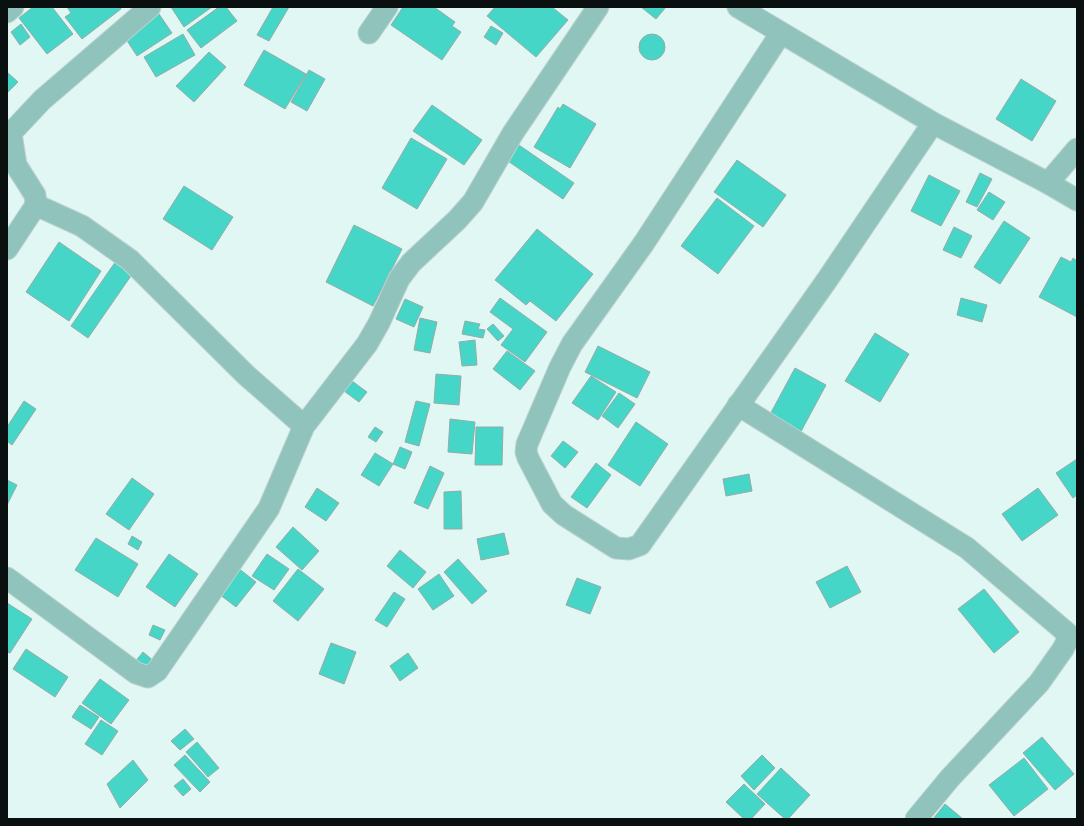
<svg xmlns="http://www.w3.org/2000/svg" width="1084" height="826" viewBox="0 0 1084 826" font-family="'Archivo Narrow',sans-serif">
  <rect width="100%" height="100%" fill="#e1f7f4"/>
  <!-- building -->
  <g fill="#45d6c7" stroke="#96aba7">
    <polygon points="33,7 52,7 73,34 47,54 19,18"/>
    <polygon points="67,7 120,7 121,9 82,39 65,17 71,13"/>
    <polygon points="171,7 212,7 184,27"/>
    <polygon points="219,7 226,7 237,21 201,48 187,30"/>
    <polygon points="273,7 289,7 269,41 257,35"/>
    <polygon points="403,7 434,7 455,22 452,26 461,32 442,60 391,25"/>
    <polygon points="495,7 518,7 521,9 522,7 552,7 568,20 536,57 487,16"/>
    <polygon points="641,7 666,7 656,19"/>
    <polygon points="159,14 172,33 137,56 124,36"/>
    <polygon points="21,24 30,37 20,45 11,32"/>
    <polygon points="491,26 503,33 496,45 484,37"/>
    <circle cx="652" cy="47" r="13"/>
    <polygon points="183,34 195,55 156,77 144,57"/>
    <polygon points="264,50 306,74 285,109 244,85"/>
    <polygon points="209,52 226,67 194,102 176,86"/>
    <polygon points="309,70 325,79 307,111 291,102"/>
    <polygon points="7,72 18,82 7,93"/>
    <polygon points="1021,79 1056,101 1032,141 996,119"/>
    <polygon points="563,104 596,124 570,168 534,147 558,107 560,109"/>
    <polygon points="432,105 482,140 464,165 413,131"/>
    <polygon points="411,138 447,159 417,209 382,188"/>
    <polygon points="516,143 574,183 563,199 505,159"/>
    <polygon points="737,160 786,195 763,227 714,192"/>
    <polygon points="980,173 992,179 977,207 966,202"/>
    <polygon points="929,175 960,191 941,226 911,211"/>
    <polygon points="184,186 233,217 212,250 163,219"/>
    <polygon points="989,192 1005,202 993,220 977,210"/>
    <polygon points="717,198 754,226 718,274 681,246"/>
    <polygon points="1004,221 1030,238 1000,284 974,267"/>
    <polygon points="354,225 402,249 373,306 326,282"/>
    <polygon points="954,227 972,236 961,258 943,250"/>
    <polygon points="537,229 593,274 556,321 530,301 526,305 495,280"/>
    <polygon points="59,242 101,271 69,321 26,292"/>
    <polygon points="1061,257 1071,262 1073,258 1077,261 1077,317 1039,297"/>
    <polygon points="118,258 135,270 88,338 71,326"/>
    <polygon points="500,298 547,332 525,362 501,345 513,329 490,312"/>
    <polygon points="961,298 987,305 982,322 957,315"/>
    <polygon points="405,299 423,307 414,327 396,319"/>
    <polygon points="420,318 437,322 430,353 414,350"/>
    <polygon points="465,321 480,324 478,329 485,330 483,338 462,334"/>
    <polygon points="493,324 504,336 498,341 487,329"/>
    <polygon points="875,333 909,354 880,402 845,381"/>
    <polygon points="475,340 477,365 462,366 459,342"/>
    <polygon points="598,346 650,372 637,398 585,372"/>
    <polygon points="507,351 535,371 520,390 493,369"/>
    <polygon points="795,368 826,385 798,437 767,420"/>
    <polygon points="436,374 461,376 459,405 434,403"/>
    <polygon points="591,376 616,392 598,420 572,403"/>
    <polygon points="352,381 367,392 359,402 344,391"/>
    <polygon points="619,393 635,404 618,428 602,416"/>
    <polygon points="24,401 36,409 12,445 7,441 7,427"/>
    <polygon points="416,401 430,404 419,446 405,442"/>
    <polygon points="450,419 475,422 472,454 448,452"/>
    <polygon points="636,422 668,444 640,486 608,465"/>
    <polygon points="375,427 383,432 376,442 368,437"/>
    <polygon points="476,427 503,427 502,465 475,465"/>
    <polygon points="563,441 578,452 565,468 551,456"/>
    <polygon points="400,447 412,452 405,469 393,464"/>
    <polygon points="375,453 393,464 379,486 361,475"/>
    <polygon points="1077,459 1077,495 1073,498 1056,473"/>
    <polygon points="596,463 611,475 587,508 571,497"/>
    <polygon points="430,466 444,473 428,509 414,503"/>
    <polygon points="749,474 752,491 726,496 723,479"/>
    <polygon points="132,478 154,494 129,530 106,514"/>
    <polygon points="7,480 17,485 7,505"/>
    <polygon points="317,488 339,503 326,521 305,507"/>
    <polygon points="1038,488 1058,515 1022,541 1002,514"/>
    <polygon points="461,491 462,529 444,529 444,492"/>
    <polygon points="293,527 319,551 302,570 276,547"/>
    <polygon points="504,533 509,554 481,560 477,539"/>
    <polygon points="132,536 142,542 138,550 128,544"/>
    <polygon points="96,538 138,564 118,597 75,570"/>
    <polygon points="400,550 426,572 413,588 387,566"/>
    <polygon points="169,554 198,574 175,607 146,587"/>
    <polygon points="267,554 289,569 274,590 252,576"/>
    <polygon points="458,559 487,591 472,604 444,572"/>
    <polygon points="847,566 861,592 830,608 816,582"/>
    <polygon points="238,568 256,582 236,607 219,594"/>
    <polygon points="298,569 324,589 298,621 273,601"/>
    <polygon points="439,574 454,596 433,610 418,589"/>
    <polygon points="577,578 601,587 590,614 566,605"/>
    <polygon points="984,589 1019,632 994,653 958,609"/>
    <polygon points="394,592 405,599 387,627 375,620"/>
    <polygon points="7,603 32,619 10,653 7,652"/>
    <polygon points="153,625 165,630 160,640 149,635"/>
    <polygon points="331,643 356,652 344,684 319,674"/>
    <polygon points="26,649 68,677 55,697 13,669"/>
    <polygon points="143,652 156,663 147,674 134,663"/>
    <polygon points="408,653 418,668 400,681 390,666"/>
    <polygon points="100,679 129,700 111,724 82,703"/>
    <polygon points="80,705 99,717 91,729 72,717"/>
    <polygon points="101,720 118,731 102,755 85,744"/>
    <polygon points="185,729 194,739 180,750 171,741"/>
    <polygon points="1042,737 1074,774 1055,790 1023,753"/>
    <polygon points="197,742 219,768 208,777 186,752"/>
    <polygon points="185,755 210,782 200,792 174,765"/>
    <polygon points="762,755 775,768 754,790 741,776"/>
    <polygon points="1024,758 1048,789 1014,816 989,785"/>
    <polygon points="133,760 148,780 120,808 107,784"/>
    <polygon points="781,768 810,795 788,819 785,819 757,794"/>
    <polygon points="183,779 191,789 183,796 174,786"/>
    <polygon points="744,784 765,804 751,819 744,819 726,802"/>
    <polygon points="945,804 963,819 933,819"/>
  </g>
  <g fill="none" stroke-linecap="round" stroke-linejoin="round">
    <!-- minor casing -->
    <g stroke="#bed2cf" stroke-width="23">
      <g id="minor">
        <polyline points="738,7 933,123 1048,183 1077,200"/>
        <polyline points="7,12 13,7"/>
        <polyline points="369,33 387,7"/>
        <polyline points="781,33 644,243 572,344 560,367 527,444 526,452 528,458 552,504 564,515 616,548 629,549 640,545 827,280 933,123"/>
        <polyline points="1048,183 1077,149"/>
        <polyline points="36,205 82,226 130,260 246,375 304,426"/>
        <polyline points="7,249 36,205 35,195 16,165 11,133 42,100 150,7"/>
        <polyline points="738,405 967,548 1067,633 1067,641 1063,649 1039,683 950,778 916,819"/>
        <polyline points="7,578 136,673 148,677 157,671 269,508 304,426 367,344 379,323 399,279 411,263 457,220 473,202 513,133 598,7"/>
      </g>
    </g>
    <!-- minor -->
    <use href="#minor" stroke="#8fc3bb" stroke-width="21"/>
  </g>
  <!-- border -->
  <rect width="1084" height="826" fill="none" stroke="#09100f" stroke-width="16"/>
</svg>
